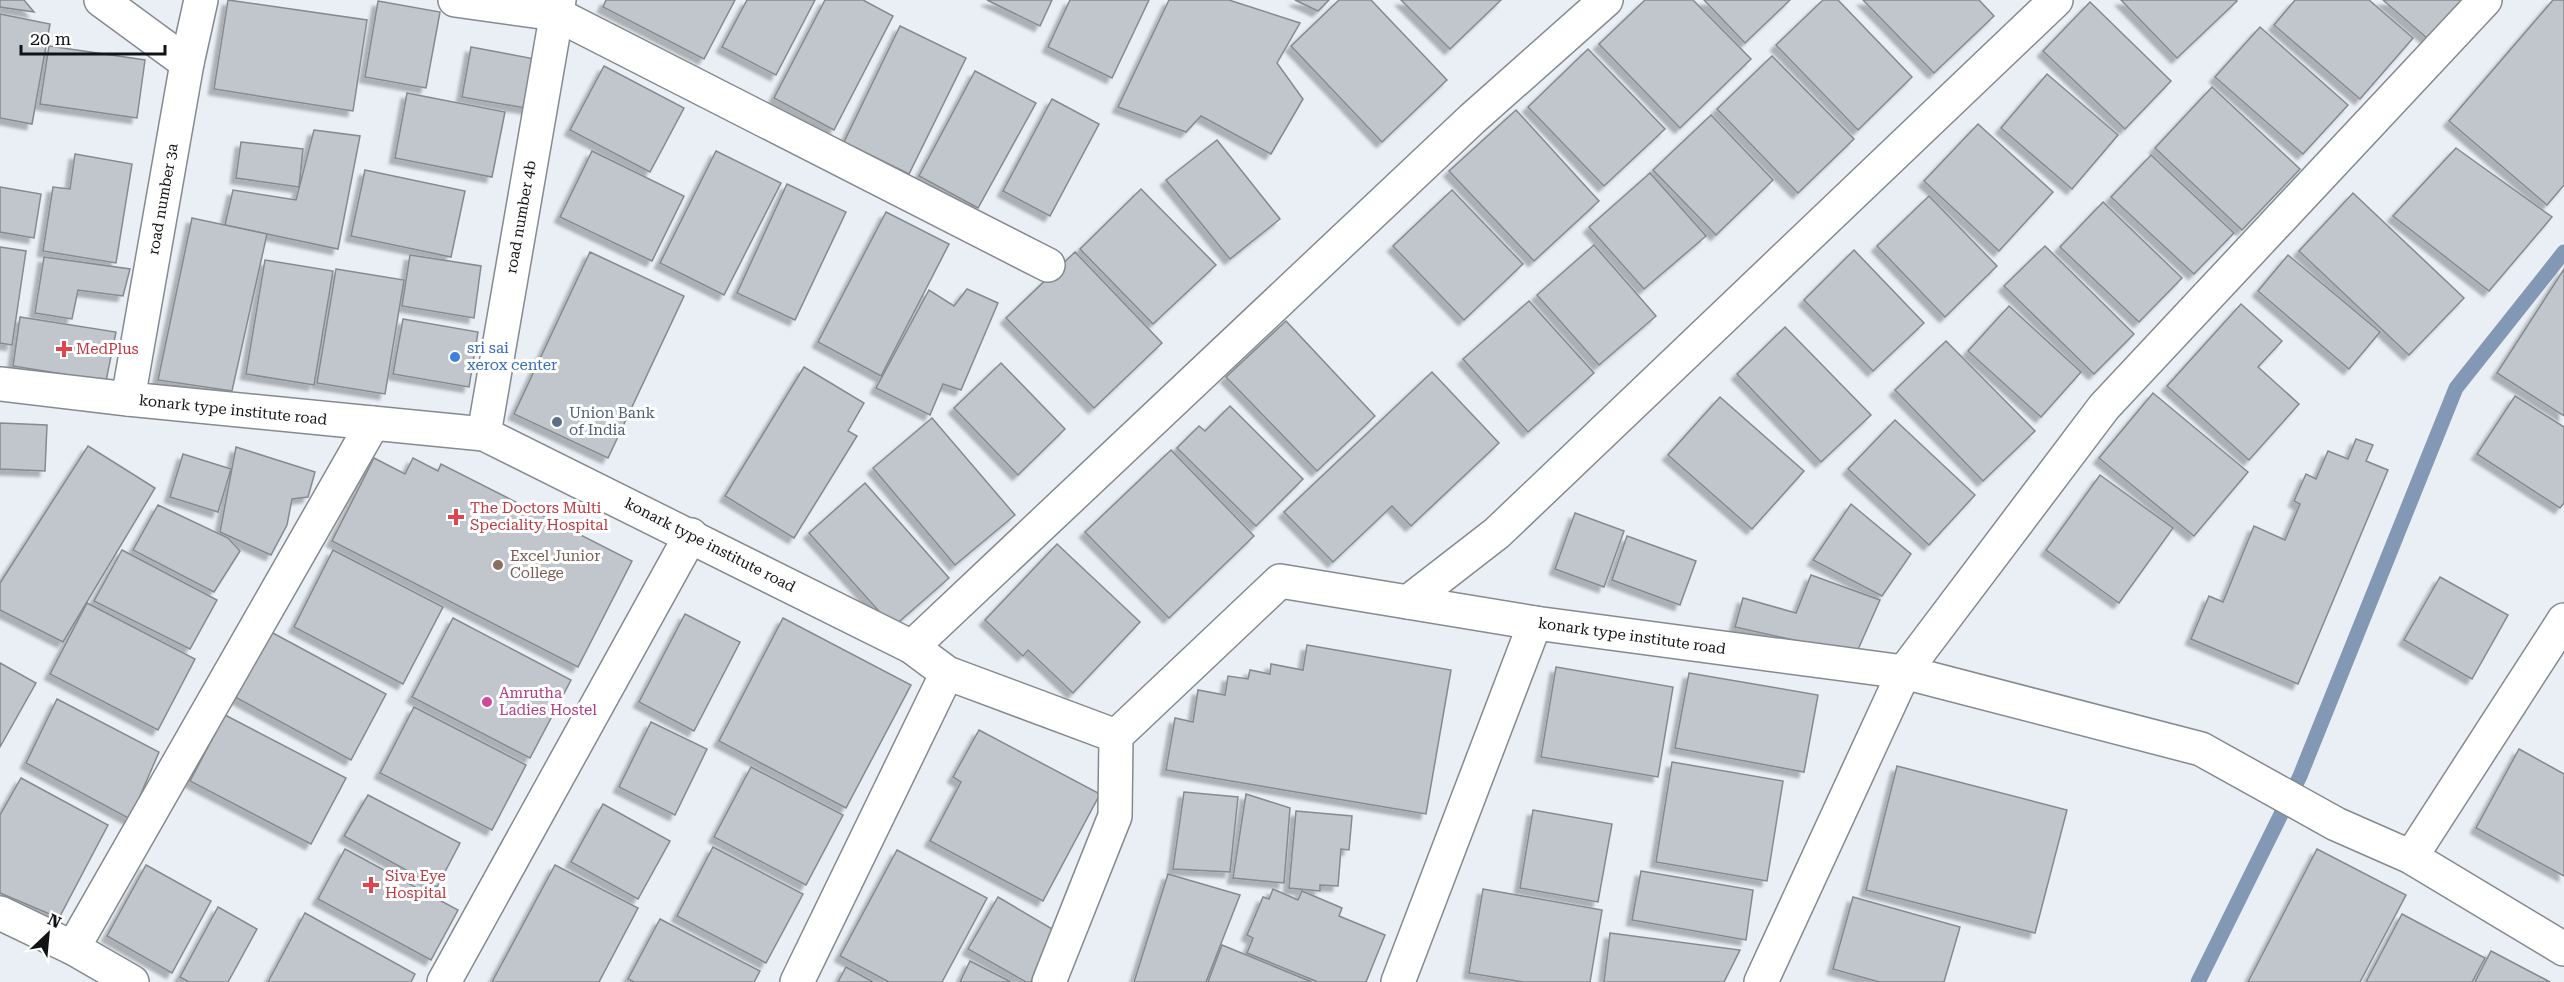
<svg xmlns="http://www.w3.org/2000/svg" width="2564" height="982" viewBox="0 0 2564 982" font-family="'Roboto Serif',serif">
  <defs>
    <filter id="shadow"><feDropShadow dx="-5.5" dy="5.5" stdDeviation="1.5" flood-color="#0004"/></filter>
  </defs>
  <rect width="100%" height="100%" fill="#eaeff5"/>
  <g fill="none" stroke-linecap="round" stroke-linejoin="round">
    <!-- stream -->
    <polyline stroke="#8298b4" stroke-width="15" points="2198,982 2300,776 2456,388 2564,252"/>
  </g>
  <!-- building -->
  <g fill="#c1c6cc" stroke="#858a8f" stroke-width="1.5" filter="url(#shadow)">
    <polygon points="0,0 24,0 34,12 0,7"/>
    <polygon points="228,0 367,20 353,111 214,89"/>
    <polygon points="606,0 735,0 704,59 603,7"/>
    <polygon points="747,0 815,0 776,75 722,47"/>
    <polygon points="825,0 863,0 893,16 834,130 774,98"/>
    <polygon points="987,0 1052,0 1040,26"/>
    <polygon points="1070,0 1149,0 1112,78 1048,47"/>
    <polygon points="1169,0 1229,0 1300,23 1277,63 1303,99 1271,154 1201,116 1186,132 1118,107"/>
    <polygon points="1295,0 1329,0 1318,11"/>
    <polygon points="1339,0 1371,0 1447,80 1382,142 1291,46"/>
    <polygon points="1401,0 1501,0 1450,49"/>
    <polygon points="1645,0 1693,0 1751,59 1680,128 1599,44"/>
    <polygon points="1704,0 1790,0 1745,43"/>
    <polygon points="1823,0 1838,0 1912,77 1858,130 1776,45"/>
    <polygon points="1863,0 1979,0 1994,16 1934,73"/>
    <polygon points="2121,0 2236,0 2237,1 2177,58"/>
    <polygon points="2295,0 2369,0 2413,38 2360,99 2274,25"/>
    <polygon points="2383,0 2477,0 2435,45"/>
    <polygon points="2553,0 2564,0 2564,185 2547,205 2449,121"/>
    <polygon points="378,1 440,12 426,88 365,77"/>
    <polygon points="2090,2 2171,81 2125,129 2043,51"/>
    <polygon points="0,14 50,24 32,124 0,118"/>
    <polygon points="900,26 966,58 909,174 844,142"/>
    <polygon points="2260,27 2348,105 2303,154 2215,77"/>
    <polygon points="49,46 145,60 137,118 40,104"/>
    <polygon points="471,47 540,60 531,109 462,97"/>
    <polygon points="1588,49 1665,129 1604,186 1528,107"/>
    <polygon points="1772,56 1854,139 1798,193 1717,109"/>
    <polygon points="604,66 684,108 650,172 570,130"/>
    <polygon points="975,71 1036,103 978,208 919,176"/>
    <polygon points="2047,74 2118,135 2072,189 2001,128"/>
    <polygon points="2212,87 2300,169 2242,230 2155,148"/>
    <polygon points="407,93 505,112 492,177 395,158"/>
    <polygon points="1052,99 1099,124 1050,216 1003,191"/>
    <polygon points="1516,110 1599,201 1534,261 1449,171"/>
    <polygon points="1711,115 1773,180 1716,235 1653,170"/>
    <polygon points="1978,124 2053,192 1999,251 1924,181"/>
    <polygon points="314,130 360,136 338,249 225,225 233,190 296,200"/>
    <polygon points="1217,140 1280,219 1230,259 1166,180"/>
    <polygon points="241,142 303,149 299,187 236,178"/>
    <polygon points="2456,148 2552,217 2489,291 2393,216"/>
    <polygon points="592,151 684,196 652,261 560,217"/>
    <polygon points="716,151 781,183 724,295 660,263"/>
    <polygon points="75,154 132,164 116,263 43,251 53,187 70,189"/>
    <polygon points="2151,155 2234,233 2194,274 2111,197"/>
    <polygon points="365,170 465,191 451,257 351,236"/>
    <polygon points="1650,173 1706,236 1644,289 1589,227"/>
    <polygon points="787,184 846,212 795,320 737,293"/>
    <polygon points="0,187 41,194 34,238 0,232"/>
    <polygon points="1141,189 1216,265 1153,324 1080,249"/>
    <polygon points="1452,190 1523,264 1464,320 1393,246"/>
    <polygon points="2353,193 2464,298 2409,355 2299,251"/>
    <polygon points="1929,196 1997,266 1945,317 1877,246"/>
    <polygon points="2103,202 2182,278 2139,322 2060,247"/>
    <polygon points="886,212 949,244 881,376 818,342"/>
    <polygon points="192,218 267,234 232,391 158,380"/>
    <polygon points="1594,245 1656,316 1599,365 1537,295"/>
    <polygon points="2045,246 2134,334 2094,374 2004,286"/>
    <polygon points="0,247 26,251 12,345 0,343"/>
    <polygon points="1854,250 1924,323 1873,371 1804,300"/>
    <polygon points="590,252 684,296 608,458 514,414"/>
    <polygon points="1075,252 1162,343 1094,408 1006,318"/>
    <polygon points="410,255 481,266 474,318 402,306"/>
    <polygon points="2288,255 2380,332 2349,369 2258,291"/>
    <polygon points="44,257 130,269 123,296 78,290 72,319 35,313"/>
    <polygon points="265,260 333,271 314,385 246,374"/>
    <polygon points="336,269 404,280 385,394 317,383"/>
    <polygon points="2564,269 2564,416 2497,373"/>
    <polygon points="967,289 998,303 961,390 943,384 930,415 876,388 929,290 954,306"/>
    <polygon points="1529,301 1594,373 1528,432 1463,359"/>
    <polygon points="2241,304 2282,341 2258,367 2299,404 2249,460 2167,386"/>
    <polygon points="2009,306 2081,372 2041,417 1968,351"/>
    <polygon points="20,317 116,332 106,381 13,366"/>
    <polygon points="403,319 478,332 469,387 393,374"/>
    <polygon points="1286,321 1375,416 1317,471 1226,377"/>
    <polygon points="1785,327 1871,415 1821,462 1737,374"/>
    <polygon points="1946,341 2035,431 1983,481 1895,390"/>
    <polygon points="1001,363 1065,429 1018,475 954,408"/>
    <polygon points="804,367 864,403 848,431 857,436 794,538 725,496"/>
    <polygon points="1432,372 1499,443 1411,526 1392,506 1333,562 1284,512"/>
    <polygon points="2153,393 2248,472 2194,536 2099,458"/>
    <polygon points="2515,396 2564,427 2564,503 2560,508 2477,454"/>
    <polygon points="1720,397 1804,471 1752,529 1668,455"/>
    <polygon points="1230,406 1303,479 1256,526 1177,448 1199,426 1205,431"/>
    <polygon points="932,418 1015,515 955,565 873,468"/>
    <polygon points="1895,420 1975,495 1929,545 1848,469"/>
    <polygon points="0,423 47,425 45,471 0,469"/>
    <polygon points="2356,439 2373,445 2366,461 2388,470 2298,684 2191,639 2209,596 2223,602 2254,526 2285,540 2300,504 2294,501 2306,474 2316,479 2328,451 2348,459"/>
    <polygon points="88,446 155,488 63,642 0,610 0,583"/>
    <polygon points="236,447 315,472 308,497 292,499 287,525 271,555 220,532"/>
    <polygon points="1171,450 1254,536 1169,618 1085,532"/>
    <polygon points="183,454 231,469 218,512 170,497"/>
    <polygon points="374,458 405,474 413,458 438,471 441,464 632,561 578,667 332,541"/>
    <polygon points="2100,475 2173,528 2119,603 2046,550"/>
    <polygon points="865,483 949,578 893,627 809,533"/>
    <polygon points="1851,504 1911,554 1882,596 1813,560"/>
    <polygon points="158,505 228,538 240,551 214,592 133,550"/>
    <polygon points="1575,513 1624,531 1604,587 1555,569"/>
    <polygon points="1627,536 1696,561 1680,605 1612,580"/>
    <polygon points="1057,544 1140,622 1073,693 1028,650 1023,656 985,620"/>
    <polygon points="122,550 217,600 190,649 94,601"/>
    <polygon points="333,550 443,607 403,684 294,627"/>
    <polygon points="1811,575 1880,600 1856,654 1735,627 1743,598 1796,613"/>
    <polygon points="2440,577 2508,615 2472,679 2404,640"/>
    <polygon points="87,603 195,659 158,730 50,674"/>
    <polygon points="685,614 740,642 694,731 639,702"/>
    <polygon points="453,618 571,680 530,758 412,697"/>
    <polygon points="783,618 911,685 846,808 719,741"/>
    <polygon points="271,632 386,694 351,760 235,697"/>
    <polygon points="1307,645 1451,670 1426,814 1166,770 1175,718 1193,722 1198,690 1225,695 1228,676 1248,679 1250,670 1270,674 1271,664 1303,670"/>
    <polygon points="0,663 36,683 0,747"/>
    <polygon points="1556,667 1673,687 1658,777 1541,757"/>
    <polygon points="1689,673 1818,695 1804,772 1675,748"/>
    <polygon points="57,699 159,752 130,819 26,763"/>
    <polygon points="414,707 526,765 492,830 380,773"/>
    <polygon points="225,715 346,778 311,844 190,781"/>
    <polygon points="651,722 707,749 675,815 619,787"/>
    <polygon points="979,730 1100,794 1043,901 930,841 961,782 953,777"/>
    <polygon points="2519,749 2564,774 2564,876 2476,828"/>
    <polygon points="1672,762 1783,781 1767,881 1656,862"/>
    <polygon points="1897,766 2067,810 2035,933 1866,890"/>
    <polygon points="751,767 843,815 806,885 714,837"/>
    <polygon points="21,778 108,825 59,918 0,893 0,815"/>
    <polygon points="1184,792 1238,797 1230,872 1173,869"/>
    <polygon points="1246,794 1290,808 1284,883 1233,878"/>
    <polygon points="368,795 460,843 437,887 344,836"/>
    <polygon points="603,804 670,841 638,899 571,862"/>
    <polygon points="1533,810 1612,824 1598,902 1520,888"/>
    <polygon points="1296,811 1352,816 1349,850 1341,849 1338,886 1320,885 1320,891 1289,888"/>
    <polygon points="713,847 803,894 766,963 677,916"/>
    <polygon points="345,849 458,910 431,960 318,899"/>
    <polygon points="2317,849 2406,895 2360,982 2248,982"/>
    <polygon points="897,850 987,898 942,982 889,982 840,956"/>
    <polygon points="146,865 211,901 172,973 107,936"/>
    <polygon points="555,865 638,908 599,982 492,982"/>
    <polygon points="1641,871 1753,890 1746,940 1632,920"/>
    <polygon points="1168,874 1240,895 1206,982 1134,982"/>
    <polygon points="1273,889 1298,900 1302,891 1342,908 1339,916 1385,935 1366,982 1318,982 1247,953 1253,938 1247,935 1263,897 1269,899"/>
    <polygon points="1483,889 1602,910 1590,982 1523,982 1469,973"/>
    <polygon points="998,897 1059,933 1031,982 1026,982 968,949"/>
    <polygon points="1853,897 1960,927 1944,982 1879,982 1833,969"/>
    <polygon points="218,907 257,929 228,982 189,982 180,977"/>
    <polygon points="305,913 415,974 411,982 268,982"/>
    <polygon points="2402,914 2485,958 2472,982 2366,982"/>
    <polygon points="660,919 760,971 754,982 634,982 628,979"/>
    <polygon points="1610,933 1740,950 1724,982 1604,982"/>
    <polygon points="1222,945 1312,982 1208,982"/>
    <polygon points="2491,951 2550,982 2475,982"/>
    <polygon points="970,961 1011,982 960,982"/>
    <polygon points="846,967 873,982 838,982"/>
  </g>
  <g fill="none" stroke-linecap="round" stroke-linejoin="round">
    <!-- street casing -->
    <g stroke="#858a8f" stroke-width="36">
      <g id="street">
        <polyline points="101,0 187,63"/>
        <polyline points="455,0 556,14 1048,265"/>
        <polyline points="0,384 128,399 484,434 912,647 947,673 1116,736"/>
        <polyline points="128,399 187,63 201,0"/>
        <polyline points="484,434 559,0"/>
        <polyline points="1408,602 1497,533 2056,0"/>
        <polyline points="912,647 1472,119 1606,0"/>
        <polyline points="2411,857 2564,620"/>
        <polyline points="0,913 73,948 132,982"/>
        <polyline points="73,948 373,423"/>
        <polyline points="444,982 691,535"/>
        <polyline points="797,982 947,673"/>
        <polyline points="1049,982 1115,816 1116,736 1280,581 1535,623 1904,672 2201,749 2336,824 2411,857 2564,949"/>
        <polyline points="1398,982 1535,623"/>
        <polyline points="1761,982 1904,672 2104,407 2485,0"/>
      </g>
    </g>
    <!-- street -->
    <use href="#street" stroke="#fff" stroke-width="33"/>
  </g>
  <!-- markers -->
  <g fill="#e0444e" stroke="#fff" stroke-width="2">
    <path d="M61 340h6v6h6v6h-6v6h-6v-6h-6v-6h6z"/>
    <path d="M453 508h6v6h6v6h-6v6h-6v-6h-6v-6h6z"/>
    <path d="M368 876h6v6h6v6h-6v6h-6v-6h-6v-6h6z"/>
  </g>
  <circle fill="#3f7fe0" stroke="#fff" stroke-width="2" cx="455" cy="357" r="6"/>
  <circle fill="#5c6f8a" stroke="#fff" stroke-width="2" cx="557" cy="422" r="6"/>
  <circle fill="#8d6e63" stroke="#fff" stroke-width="2" cx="498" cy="565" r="6"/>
  <circle fill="#d1479c" stroke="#fff" stroke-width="2" cx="487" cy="702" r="6"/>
  <g text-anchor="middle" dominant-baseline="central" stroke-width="6" stroke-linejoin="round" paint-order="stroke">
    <!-- street labels -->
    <g font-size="15" fill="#111314" stroke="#fff">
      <text transform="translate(163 199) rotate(-80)">road number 3a</text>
      <text transform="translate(521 217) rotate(-80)">road number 4b</text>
      <text transform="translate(233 410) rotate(6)">konark type institute road</text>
      <text transform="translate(710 545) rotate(27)">konark type institute road</text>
      <text transform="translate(1632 636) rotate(8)">konark type institute road</text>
    </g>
    <!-- shop labels -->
    <g font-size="15" fill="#366cbe" stroke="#fff" text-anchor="start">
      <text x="467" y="348">sri sai<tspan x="467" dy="17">xerox center</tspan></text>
    </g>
    <!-- health labels -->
    <g font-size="15" fill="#be3a42" stroke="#fff" text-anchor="start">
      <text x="76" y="349">MedPlus</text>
      <text x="470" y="508">The Doctors Multi<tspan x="470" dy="17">Speciality Hospital</tspan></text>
      <text x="385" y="876">Siva Eye<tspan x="385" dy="17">Hospital</tspan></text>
    </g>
    <!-- service labels -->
    <g font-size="15" fill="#4e5e75" stroke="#fff" text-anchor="start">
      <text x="569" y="413">Union Bank<tspan x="569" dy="17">of India</tspan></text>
    </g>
    <!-- education labels -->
    <g font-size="15" fill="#785e54" stroke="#fff" text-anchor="start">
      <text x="510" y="556">Excel Junior<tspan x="510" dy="17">College</tspan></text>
    </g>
    <!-- hotel labels -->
    <g font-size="15" fill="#b23c85" stroke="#fff" text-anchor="start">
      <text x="499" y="693">Amrutha<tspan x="499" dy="17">Ladies Hostel</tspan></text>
    </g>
  </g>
  <!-- north arrow -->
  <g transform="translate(48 934) rotate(26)" stroke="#ffffff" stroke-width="4.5" paint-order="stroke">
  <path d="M0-4.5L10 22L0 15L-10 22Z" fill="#111314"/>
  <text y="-9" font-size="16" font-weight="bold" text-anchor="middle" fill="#111314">N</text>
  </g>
  <!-- scale -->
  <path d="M21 45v9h144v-9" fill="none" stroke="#111314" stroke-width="3"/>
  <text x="30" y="45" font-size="18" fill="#111314" stroke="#ffffff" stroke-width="4.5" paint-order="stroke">20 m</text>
</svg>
